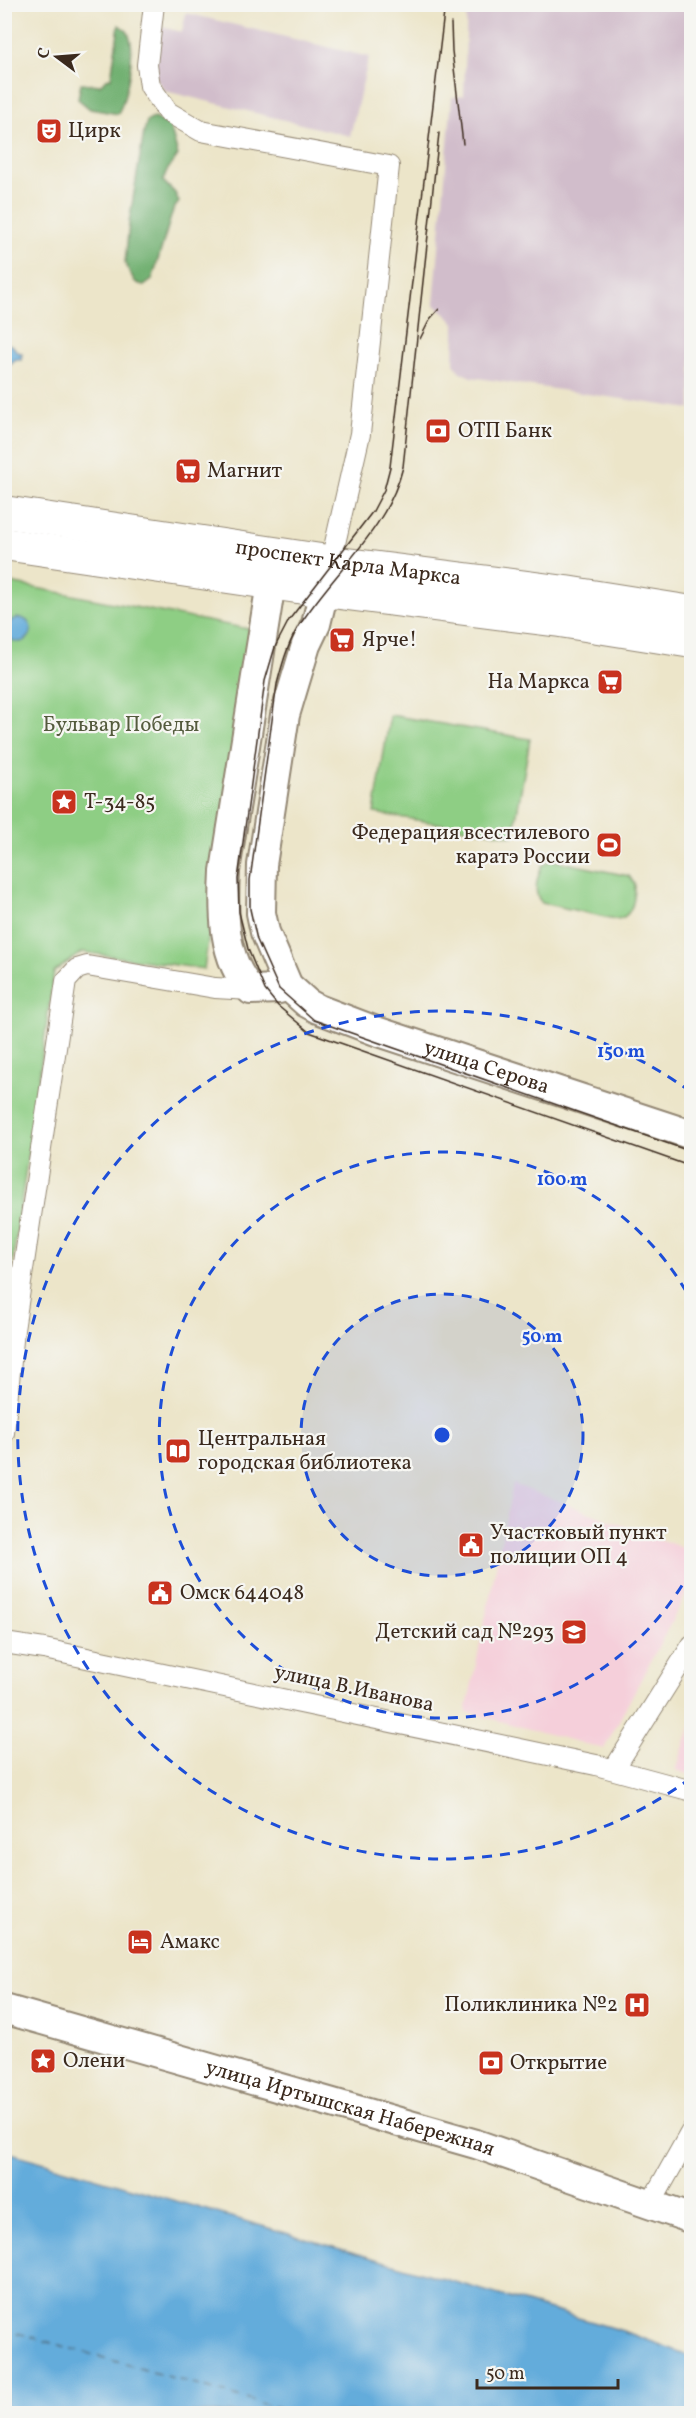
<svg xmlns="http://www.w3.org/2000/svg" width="696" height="2418" viewBox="0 0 696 2418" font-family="Vollkorn,serif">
  <rect width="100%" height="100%" fill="#f6f6f2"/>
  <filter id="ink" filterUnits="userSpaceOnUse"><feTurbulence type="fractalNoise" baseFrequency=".0167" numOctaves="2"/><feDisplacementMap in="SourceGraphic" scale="12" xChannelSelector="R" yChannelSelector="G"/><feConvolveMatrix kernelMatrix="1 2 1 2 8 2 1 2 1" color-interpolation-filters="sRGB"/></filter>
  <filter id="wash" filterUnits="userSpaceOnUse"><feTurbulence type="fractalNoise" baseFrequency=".008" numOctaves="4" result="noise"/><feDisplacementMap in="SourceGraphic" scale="24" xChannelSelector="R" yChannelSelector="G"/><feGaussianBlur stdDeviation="1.35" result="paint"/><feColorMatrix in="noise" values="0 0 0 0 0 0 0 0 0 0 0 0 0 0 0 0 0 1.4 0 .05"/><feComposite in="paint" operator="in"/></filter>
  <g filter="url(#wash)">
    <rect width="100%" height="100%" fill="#ece5c9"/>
    <!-- built -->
    <g fill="#f5cfda">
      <polygon points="513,1484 691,1551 691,1585 604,1749 466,1712"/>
      <polygon points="691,1724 691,1775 676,1770"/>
    </g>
    <!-- industrial -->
    <g fill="#d1bdcb">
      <polygon points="467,5 691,5 691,409 471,377 460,372 454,364 455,323 434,304 452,97 464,96"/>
      <polygon points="186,13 369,57 350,136 165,91 150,70 161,27 182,32"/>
    </g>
    <!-- green -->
    <g fill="#8ece84" stroke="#647c51" stroke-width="1.5">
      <polygon points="5,582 254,630 204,969 82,952 54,972 5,1315"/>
      <polygon points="390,715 530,739 513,836 374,813"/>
      <path d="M551,860L629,876L635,885C635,899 633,919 615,919L542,903C532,893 537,878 542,866Z"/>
    </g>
    <!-- forest -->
    <g fill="#72b172" stroke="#566e48" stroke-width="1.5">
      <path d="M119,25C119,25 126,30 127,31C138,46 126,98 118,114L90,109L78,99L81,83L100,85L106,79L111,78Z"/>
      <polygon points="154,118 170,126 178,155 166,172 163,181 175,193 179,202 173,210 152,280 144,286 135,282 125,263 129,223 144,132 147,121"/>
    </g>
    <!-- water -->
    <g fill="#63acdb" stroke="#4f6b7c" stroke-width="1.5">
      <polygon points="8,344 13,346 17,352 22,353 21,360 16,359 10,364 5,363 5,345"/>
      <circle cx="19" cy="630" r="12"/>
      <polygon points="4,2151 623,2331 691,2356 691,2413 5,2413"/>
    </g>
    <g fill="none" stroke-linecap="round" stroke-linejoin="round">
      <!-- ferry -->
      <polyline stroke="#495860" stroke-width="1.5" stroke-dasharray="8 6" stroke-linecap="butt" points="4,2329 297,2414"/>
    </g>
  </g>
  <g filter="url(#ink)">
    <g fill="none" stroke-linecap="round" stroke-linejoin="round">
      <!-- street casing -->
      <g stroke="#948874" stroke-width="22">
        <g id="street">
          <polyline points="154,4 147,65 150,86 168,112 201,131 389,166 360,434 331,561"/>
          <polyline points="4,1433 14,1330 66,981 77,969 87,966 215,988 251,990"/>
          <polyline points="4,1643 44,1649 596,1765 692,1791"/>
          <polyline points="614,1769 692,1645"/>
          <polyline points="651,2203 692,2130"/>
        </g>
      </g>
      <!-- secondary casing -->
      <g stroke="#948874" stroke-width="32">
        <g id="secondary">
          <path id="s1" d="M329,570L316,624L306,645L285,715L262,865L261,913L265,932L288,986L307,1003L318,1009L376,1031L692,1135"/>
          <path d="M271,583L225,871C223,911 222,958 251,990L279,989L288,986"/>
          <path id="s2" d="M4,2009L476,2144L692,2219"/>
        </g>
      </g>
      <!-- primary casing -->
      <g stroke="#948874" stroke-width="34">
        <g id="primary">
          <path id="s3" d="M4,512L347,564L566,592L692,612"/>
          <polyline points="4,544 324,591 560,621 692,642"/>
        </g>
      </g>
      <!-- street -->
      <use href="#street" stroke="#fff" stroke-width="20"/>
      <!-- secondary -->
      <use href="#secondary" stroke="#fff" stroke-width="28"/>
      <!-- primary -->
      <use href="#primary" stroke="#fff" stroke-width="32"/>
      <!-- tram -->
      <g stroke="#3b2a1e" stroke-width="1.5">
        <polyline points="445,4 390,467 384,490 373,511 289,620 275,647 265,681 238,879 239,912 248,949 265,990 278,1006 309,1032 692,1167"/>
        <polyline points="451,23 452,51 463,144"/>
        <path d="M439,133L403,467C388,528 337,569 303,620C289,639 283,661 277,684L250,880V909L257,940L279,989L314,1020L692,1152"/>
        <polyline points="420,339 430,319 439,309"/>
      </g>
    </g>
  </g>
  <!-- distance rings -->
  <circle cx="442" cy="1435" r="141" fill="#1d4ed8" fill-opacity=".12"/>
  <g fill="none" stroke="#1d4ed8" stroke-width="3" stroke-dasharray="10 8">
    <circle cx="442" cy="1435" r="141"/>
    <path d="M691 1570A283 283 0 1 1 691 1300"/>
    <path d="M691 1778A424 424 0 1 1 691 1092"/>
  </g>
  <!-- icons -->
  <defs>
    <g id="theatre-square" transform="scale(1.35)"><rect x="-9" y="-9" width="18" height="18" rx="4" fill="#c8321e" stroke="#f6f6f2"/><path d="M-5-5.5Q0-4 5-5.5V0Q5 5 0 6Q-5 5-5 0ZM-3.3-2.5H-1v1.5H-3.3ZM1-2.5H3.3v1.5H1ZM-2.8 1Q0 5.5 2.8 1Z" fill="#fff"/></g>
    <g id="bank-square" transform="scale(1.35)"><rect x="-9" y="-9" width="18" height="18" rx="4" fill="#c8321e" stroke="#f6f6f2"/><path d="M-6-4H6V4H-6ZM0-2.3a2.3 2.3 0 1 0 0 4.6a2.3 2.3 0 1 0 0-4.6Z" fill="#fff"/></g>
    <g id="supermarket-square" transform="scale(1.35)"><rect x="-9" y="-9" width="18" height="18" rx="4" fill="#c8321e" stroke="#f6f6f2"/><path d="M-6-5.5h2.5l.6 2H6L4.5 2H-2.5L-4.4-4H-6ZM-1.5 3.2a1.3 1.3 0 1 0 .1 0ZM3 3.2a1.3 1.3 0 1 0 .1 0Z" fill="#fff"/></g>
    <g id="sight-square" transform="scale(1.35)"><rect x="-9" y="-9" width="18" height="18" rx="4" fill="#c8321e" stroke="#f6f6f2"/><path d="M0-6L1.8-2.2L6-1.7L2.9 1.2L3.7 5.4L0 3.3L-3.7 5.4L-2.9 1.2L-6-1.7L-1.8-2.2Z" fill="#fff"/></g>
    <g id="stadium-square" transform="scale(1.35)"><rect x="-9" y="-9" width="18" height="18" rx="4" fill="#c8321e" stroke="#f6f6f2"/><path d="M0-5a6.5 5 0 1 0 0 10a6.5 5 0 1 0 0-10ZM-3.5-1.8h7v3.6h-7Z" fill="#fff"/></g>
    <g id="library-square" transform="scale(1.35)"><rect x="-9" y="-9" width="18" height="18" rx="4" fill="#c8321e" stroke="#f6f6f2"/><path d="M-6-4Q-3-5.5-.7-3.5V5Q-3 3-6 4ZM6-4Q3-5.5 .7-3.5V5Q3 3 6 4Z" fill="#fff"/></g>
    <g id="civic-square" transform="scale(1.35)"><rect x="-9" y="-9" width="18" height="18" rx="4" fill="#c8321e" stroke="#f6f6f2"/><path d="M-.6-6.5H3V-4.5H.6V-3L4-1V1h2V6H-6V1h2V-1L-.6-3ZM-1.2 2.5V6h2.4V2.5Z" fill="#fff"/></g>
    <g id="school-square" transform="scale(1.35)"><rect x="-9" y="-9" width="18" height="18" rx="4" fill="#c8321e" stroke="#f6f6f2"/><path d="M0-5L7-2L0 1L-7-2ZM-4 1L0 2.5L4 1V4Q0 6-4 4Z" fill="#fff"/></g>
    <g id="hotel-square" transform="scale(1.35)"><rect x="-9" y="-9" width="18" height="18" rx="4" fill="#c8321e" stroke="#f6f6f2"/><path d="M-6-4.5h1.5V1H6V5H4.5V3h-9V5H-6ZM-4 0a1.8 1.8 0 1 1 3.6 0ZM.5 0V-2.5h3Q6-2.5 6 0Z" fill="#fff"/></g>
    <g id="hospital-square" transform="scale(1.35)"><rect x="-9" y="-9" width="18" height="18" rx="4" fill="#c8321e" stroke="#f6f6f2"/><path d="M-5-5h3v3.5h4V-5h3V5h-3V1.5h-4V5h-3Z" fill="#fff"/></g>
  </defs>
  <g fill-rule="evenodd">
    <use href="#theatre-square" x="49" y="131"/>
    <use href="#bank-square" x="438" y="431"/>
    <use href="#supermarket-square" x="188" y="471"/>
    <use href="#supermarket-square" x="342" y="640"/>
    <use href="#supermarket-square" x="610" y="682"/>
    <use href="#sight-square" x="64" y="802"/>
    <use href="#stadium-square" x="609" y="845"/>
    <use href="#library-square" x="178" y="1451"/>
    <use href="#civic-square" x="471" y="1545"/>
    <use href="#civic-square" x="160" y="1593"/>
    <use href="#school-square" x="574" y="1632"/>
    <use href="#hotel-square" x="140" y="1942"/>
    <use href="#hospital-square" x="637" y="2005"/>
    <use href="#sight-square" x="43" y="2061"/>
    <use href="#bank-square" x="491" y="2063"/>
  </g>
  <g text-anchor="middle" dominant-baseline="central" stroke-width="4.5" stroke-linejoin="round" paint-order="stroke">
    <!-- poi labels -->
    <g font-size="21" fill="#3b2a1e" stroke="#f6f6f2" text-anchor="start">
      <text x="68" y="131">Цирк</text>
      <text x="458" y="431">ОТП Банк</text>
      <text x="207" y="471">Магнит</text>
      <text x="362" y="640">Ярче!</text>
      <text x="590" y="682" text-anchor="end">На Маркса</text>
      <text x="84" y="802">Т-34-85</text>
      <text x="590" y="833" text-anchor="end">Федерация всестилевого<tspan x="590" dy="24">каратэ России</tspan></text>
      <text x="198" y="1439">Центральная<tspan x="198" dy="24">городская библиотека</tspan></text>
      <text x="490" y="1533">Участковый пункт<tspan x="490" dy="24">полиции ОП 4</tspan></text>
      <text x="180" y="1593">Омск 644048</text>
      <text x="554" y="1632" text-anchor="end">Детский сад №293</text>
      <text x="160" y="1942">Амакс</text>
      <text x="618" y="2005" text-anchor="end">Поликлиника №2</text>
      <text x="63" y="2061">Олени</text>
      <text x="510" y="2063">Открытие</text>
    </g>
    <!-- street labels -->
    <g font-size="21" fill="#3b2a1e" stroke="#f6f6f2">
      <text stroke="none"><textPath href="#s3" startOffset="348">проспект Карла Маркса</textPath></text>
      <text stroke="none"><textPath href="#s1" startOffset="646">улица Серова</textPath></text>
      <text transform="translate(354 1689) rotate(12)">улица В.Иванова</text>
      <text stroke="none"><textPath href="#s2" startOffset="360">улица Иртышская Набережная</textPath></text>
    </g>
    <!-- park labels -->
    <g font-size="21" fill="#545b3d" stroke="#f6f6f2">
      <text x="121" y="725">Бульвар Победы</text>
    </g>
  </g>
  <circle cx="442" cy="1435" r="9" fill="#1d4ed8" stroke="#f6f6f2" stroke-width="3"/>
  <g font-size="18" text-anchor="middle" font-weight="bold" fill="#1d4ed8" stroke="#f6f6f2" stroke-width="4.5" stroke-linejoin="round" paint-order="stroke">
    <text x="621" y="1057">150 m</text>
    <text x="562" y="1185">100 m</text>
    <text x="542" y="1342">50 m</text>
  </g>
  <!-- margin -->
  <rect width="696" height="2418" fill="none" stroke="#f6f6f2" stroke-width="24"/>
  <!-- north arrow -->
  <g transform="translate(57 57) rotate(286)" stroke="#f6f6f2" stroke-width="4.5" paint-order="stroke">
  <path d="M0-4.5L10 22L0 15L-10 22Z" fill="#3b2a1e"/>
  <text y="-9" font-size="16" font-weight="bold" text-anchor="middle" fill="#3b2a1e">С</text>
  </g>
  <!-- scale -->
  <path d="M477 2379v9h141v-9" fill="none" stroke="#3b2a1e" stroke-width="3"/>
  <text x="486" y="2379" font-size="18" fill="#3b2a1e" stroke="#f6f6f2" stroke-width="4.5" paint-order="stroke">50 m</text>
</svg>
